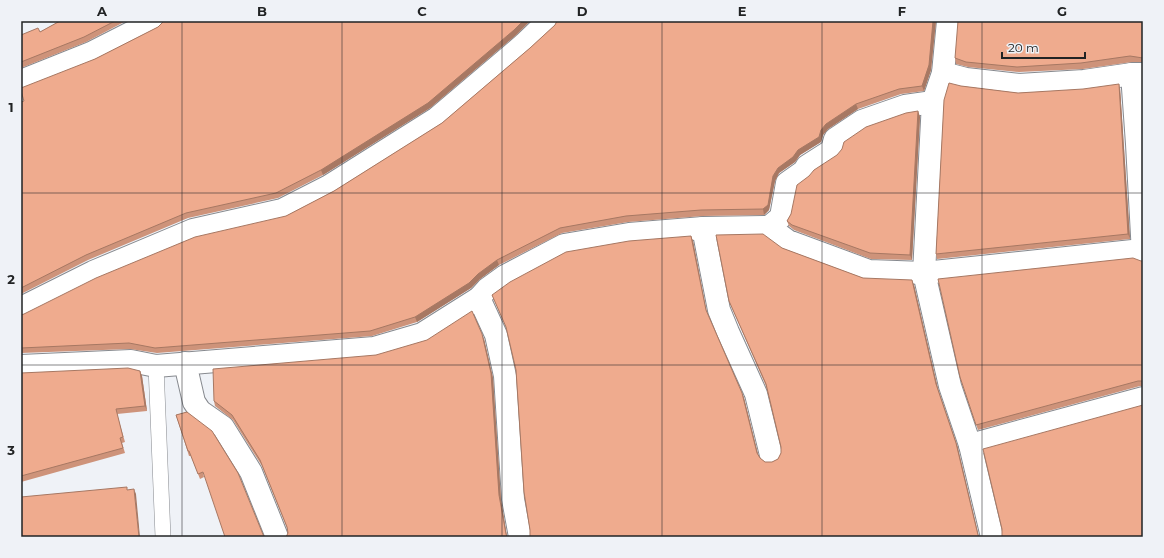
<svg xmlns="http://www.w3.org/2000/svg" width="1164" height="558" viewBox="0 0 1164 558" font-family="Montserrat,sans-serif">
  <rect width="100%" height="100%" fill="#eff2f7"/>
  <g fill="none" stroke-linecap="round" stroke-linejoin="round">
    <!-- service casing -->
    <g stroke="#878a8f" stroke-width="16">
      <polyline id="service" points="156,366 163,537"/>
    </g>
    <!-- minor casing -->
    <g stroke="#878a8f" stroke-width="24">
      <g id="minor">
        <polyline points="948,21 943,73 933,102 924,273 950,386 970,445 992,537"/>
        <polyline points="943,73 966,79 1019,85 1084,81 1132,74 1143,74"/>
        <polyline points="1132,74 1137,144 1143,254"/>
        <polyline points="21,81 91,53 154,21"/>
        <polyline points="769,227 781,217 787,183 804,171 807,166 832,150 835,139 862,121 905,106 933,102"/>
        <polyline points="703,228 719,310 728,332 756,394 771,455"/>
        <polyline points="479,298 496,335 505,376 513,499 520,537"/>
        <polyline points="21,308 93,272 193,230 282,210 329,186 437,118 524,44 548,21"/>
        <polyline points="185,363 194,402 200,411 223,427 251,472 277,537"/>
        <polyline points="21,366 131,361 156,366 374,348 422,334 479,298 487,289 505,276 564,245 629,234 703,228 769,227 788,241 869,271 924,273 1142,250"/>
        <polyline points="970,445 1143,398"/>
      </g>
    </g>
    <!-- service -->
    <use href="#service" stroke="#fff" stroke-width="15"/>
    <!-- minor -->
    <use href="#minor" stroke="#fff" stroke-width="22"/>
  </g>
  <!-- wall -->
  <g fill="#ce937a">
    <polygon points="60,21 126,21 86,42 21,68 21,35 40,32"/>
    <polygon points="163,21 530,21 516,35 430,108 323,175 278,198 188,218 88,260 21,294 21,102 24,101 95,59 158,27 163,22"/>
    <polygon points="557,21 936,21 931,70 924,91 901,94 858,109 828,129 823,135 821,142 800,155 795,162 779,173 775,181 769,210 764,215 703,216 628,222 562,233 499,265 480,279 471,288 417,322 372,336 157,353 130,349 21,353 21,315 24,314 286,216 334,191 442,123 530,48 555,25"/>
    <polygon points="1143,21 1143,62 1132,62 1083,69 1019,72 968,67 956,64 955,58"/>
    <polygon points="961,86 1018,93 1120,88 1130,239 937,259 936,254"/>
    <polygon points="918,111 920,117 912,260 871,259 794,230 789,226 787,221 791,214 809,176"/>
    <polygon points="691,236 693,241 707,313 742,393 744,398 758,455 760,458 765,462 772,462 778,459 781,453 781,447 766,386 729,301 782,248 863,278 914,285 938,389 958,448 530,536 530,530 516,370 507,329 492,295"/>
    <polygon points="1141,261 1143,261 1143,386 1140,386 978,430 960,377"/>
    <polygon points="484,339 493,378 501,500 507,537 288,533 287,528 262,466 233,420 215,406 214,401 376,355"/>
    <polygon points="140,371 142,376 147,411 117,414 125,442 122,443 125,453 21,482 21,373"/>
    <polygon points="187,412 204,477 200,479 191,456 189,456 176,415"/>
  </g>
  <!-- shaded-wall -->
  <g fill="#a77863">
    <polygon points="523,21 530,21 516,35 430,108 323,175 321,170"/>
    <polygon points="933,21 936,21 931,70 924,91 922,86"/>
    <polygon points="1119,84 1120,88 1130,239 1128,234"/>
    <polygon points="856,104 858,109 828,129 823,135 821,142 800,155 795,162 779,173 775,181 769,210 764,215 763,209 773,176 778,168 821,130 826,124"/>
    <polygon points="918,111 920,117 912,260 910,255"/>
    <polygon points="691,236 693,241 707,315 706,310"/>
    <polygon points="497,260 499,265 480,279 471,288 417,322 415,317"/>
    <polygon points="912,280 914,285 938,389 958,448 979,537 978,535 936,384"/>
    <polygon points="482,334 484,339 493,378 501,500 507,537 506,534 499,495"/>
    <polygon points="140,371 142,376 147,411 145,406"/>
    <polygon points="742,393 744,398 759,458 757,453"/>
    <polygon points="134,489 136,494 140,537 139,537"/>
  </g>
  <!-- building -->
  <g fill="#efab8e" stroke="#a77863">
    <polygon points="60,21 115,21 84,37 21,62 21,35 38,28 40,32"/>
    <polygon points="163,21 523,21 514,30 428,103 321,170 276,193 186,213 86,255 21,288 21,102 24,101 21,91 21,88 95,59 158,27 163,22"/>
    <polygon points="557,21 933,21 929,65 922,86 899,89 856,104 826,124 821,130 819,137 798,150 793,157 778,168 773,176 768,205 763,209 701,210 626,216 560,228 497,260 478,274 469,283 415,317 370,331 155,348 129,343 21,348 21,315 24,314 96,278 195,237 286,216 334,191 442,123 530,48 555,25"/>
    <polygon points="958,21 1143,21 1143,58 1130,56 1081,63 1017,67 966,62 955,58"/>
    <polygon points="949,83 961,86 1018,93 1083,89 1119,84 1128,234 936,254 944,100"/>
    <polygon points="918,111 910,255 870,253 792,225 787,221 791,214 797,185 809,176 814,170 837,155 842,149 844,142 866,127 906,113"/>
    <polygon points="763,234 782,248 863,278 912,280 936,384 956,443 978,535 979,537 529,537 530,536 530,530 524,492 516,370 506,327 492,295 510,282 566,252 629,241 691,236 706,310 742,393 757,453 760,458 765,462 772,462 778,459 781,453 781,447 766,384 729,301 716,235"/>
    <polygon points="1133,258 1141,261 1143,261 1143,381 1138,381 976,425 960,377 938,279"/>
    <polygon points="472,311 482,334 491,373 499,495 506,534 507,537 286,537 288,533 287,527 260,460 232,415 214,401 213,369 376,355 427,340"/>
    <polygon points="128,368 140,371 145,406 116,409 123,437 120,438 123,448 21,476 21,373"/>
    <polygon points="1143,405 1143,537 1001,537 1002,536 1002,529 983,449"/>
    <polygon points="187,412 212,431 238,473 264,537 225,537 203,472 198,474 189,451 188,451 176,415"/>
    <polygon points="127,487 127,490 134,489 139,537 21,537 21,497"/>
  </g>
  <!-- grid -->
  <path fill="none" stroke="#212324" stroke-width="1" stroke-opacity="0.55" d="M182,21V537M342,21V537M502,21V537M662,21V537M822,21V537M982,21V537M21,193H1143M21,365H1143"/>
  <!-- border -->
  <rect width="1164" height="558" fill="none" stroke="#eff2f7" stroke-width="44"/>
  <!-- scale -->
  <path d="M1002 52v6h83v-6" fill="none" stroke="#212324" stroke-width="2"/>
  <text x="1008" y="52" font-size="12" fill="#212324" stroke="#eff2f7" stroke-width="3" paint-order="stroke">20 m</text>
  <rect x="22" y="22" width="1120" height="514" fill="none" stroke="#212324" stroke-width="1.5"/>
  <g font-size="13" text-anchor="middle" font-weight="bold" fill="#212324">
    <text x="102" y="16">A</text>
    <text x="262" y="16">B</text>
    <text x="422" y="16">C</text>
    <text x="582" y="16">D</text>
    <text x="742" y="16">E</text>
    <text x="902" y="16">F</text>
    <text x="1062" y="16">G</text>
    <text x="11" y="112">1</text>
    <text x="11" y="284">2</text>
    <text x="11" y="455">3</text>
  </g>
</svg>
